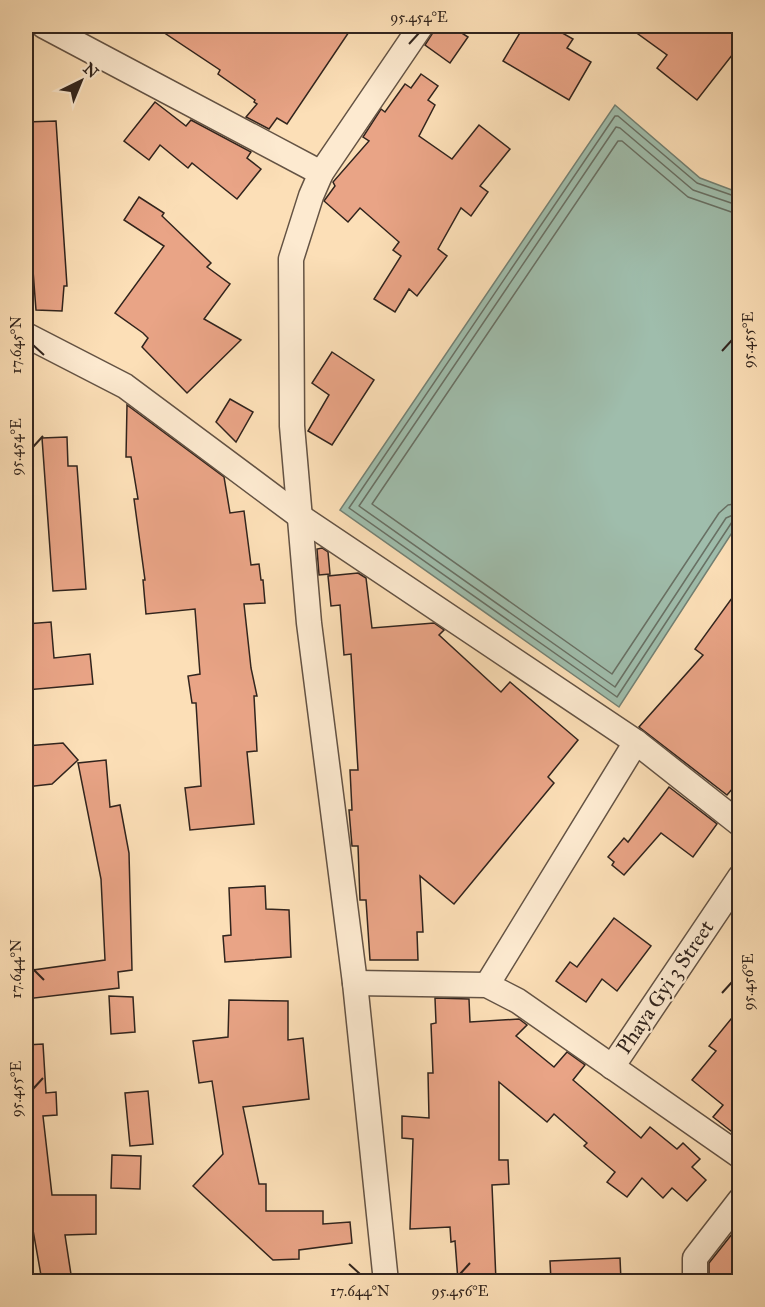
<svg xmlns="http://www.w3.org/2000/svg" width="765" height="1307" viewBox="0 0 765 1307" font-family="'IM FELL Great Primer',serif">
  <rect width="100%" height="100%" fill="#fcdfb7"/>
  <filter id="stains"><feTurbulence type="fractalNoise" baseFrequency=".00333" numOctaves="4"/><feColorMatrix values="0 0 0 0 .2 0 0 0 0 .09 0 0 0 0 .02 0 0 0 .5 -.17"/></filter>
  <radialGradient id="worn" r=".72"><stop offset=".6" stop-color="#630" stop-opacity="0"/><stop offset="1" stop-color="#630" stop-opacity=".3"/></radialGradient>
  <!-- water -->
  <polygon fill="#9fbdac" stroke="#738073" stroke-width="1.5" points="615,105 700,178 740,193 739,522 619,707 340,510"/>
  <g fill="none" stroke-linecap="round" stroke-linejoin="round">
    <!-- shore -->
    <g stroke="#687064" stroke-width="1.5">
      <polyline points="740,198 697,183 618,116 615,116 349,508 617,697 732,522 740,519"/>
      <polyline points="740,206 693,190 620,128 616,127 359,506 615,687 726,518 740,512"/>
      <polyline points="740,215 688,197 622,141 618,141 372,504 612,674 719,513 728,505 740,503"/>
    </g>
  </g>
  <!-- building -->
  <g fill="#e9a486" stroke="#31241d" stroke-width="1.5">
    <polygon points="154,26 353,26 287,124 277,118 269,129 246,117 257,104 254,102 255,100 218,74 220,70"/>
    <polygon points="437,26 451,26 468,37 450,63 425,45"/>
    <polygon points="524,26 550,26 573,39 567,48 591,62 569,100 503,61"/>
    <polygon points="627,26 732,26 740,31 740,45 697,100 657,68 667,55"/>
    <polygon points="421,74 438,86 428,100 435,105 419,136 452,159 479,125 510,149 480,186 488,192 471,216 461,208 438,249 447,256 417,296 409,289 395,312 374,299 401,256 393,250 399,242 360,208 348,222 324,201 335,186 333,182 369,141 363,137 381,109 385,112 405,84 411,88"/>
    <polygon points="155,102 186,126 191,120 251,152 247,158 261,169 237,199 192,163 188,168 160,145 149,160 124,141"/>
    <polygon points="56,121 67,286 64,286 62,311 36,310 29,218 26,218 26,122"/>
    <polygon points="139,197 164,213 162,216 211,263 207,267 230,284 204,319 241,340 187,393 142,347 148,338 143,333 115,313 164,246 124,220"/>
    <polygon points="332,352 374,380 332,445 308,431 329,395 312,383"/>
    <polygon points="230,399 253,412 236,442 216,422"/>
    <polygon points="127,405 224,477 230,513 244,511 251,565 259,564 261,580 263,580 265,603 244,604 251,668 257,696 254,696 257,751 247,752 254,824 190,830 185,788 201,786 196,703 192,703 188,676 200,674 195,609 146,614 143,580 145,580 134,499 138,499 131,457 126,457"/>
    <polygon points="67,437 68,466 77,466 86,589 53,591 42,438"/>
    <polygon points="322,548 328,552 330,574 319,575 317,549"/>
    <polygon points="358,573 366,578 372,628 434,623 444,630 439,635 501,692 510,682 578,740 548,777 554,783 454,904 420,876 423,932 417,932 418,960 370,960 366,900 360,900 358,846 352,846 349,810 352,810 350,770 358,770 351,654 344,655 340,605 331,606 328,576"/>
    <polygon points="740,587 740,780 727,795 639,727 703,655 695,649"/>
    <polygon points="51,622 54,658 90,654 93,684 26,690 26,624"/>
    <polygon points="63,743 78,760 52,784 26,787 26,746"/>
    <polygon points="106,760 110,807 120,805 129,853 132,970 118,972 119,988 26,999 26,971 105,960 101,879 78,763"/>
    <polygon points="669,787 717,824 693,857 661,833 624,875 612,865 614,862 608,857 624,838 628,842"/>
    <polygon points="265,886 266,909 289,910 291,957 225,962 223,936 231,935 229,888"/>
    <polygon points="614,918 651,946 617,991 602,979 586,1002 556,981 570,962 577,967"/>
    <polygon points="109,996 133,997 135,1032 111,1034"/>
    <polygon points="435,998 469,999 470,1022 519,1019 527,1025 516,1036 554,1067 567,1052 585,1065 573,1080 641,1138 650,1127 677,1149 683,1143 700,1159 692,1167 706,1180 687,1201 672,1188 663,1198 642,1178 627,1197 607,1182 615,1172 584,1146 587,1143 554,1114 547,1122 499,1082 499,1160 508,1160 509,1184 492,1185 496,1281 458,1281 455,1241 451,1242 450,1227 410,1229 413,1139 402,1138 402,1116 429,1118 428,1073 433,1073 431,1024 436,1023"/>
    <polygon points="229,1000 288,1001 288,1040 303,1038 309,1099 243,1107 259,1184 266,1184 266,1211 323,1211 323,1224 350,1222 352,1243 299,1250 299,1259 273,1260 193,1186 223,1154 212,1081 199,1083 193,1041 228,1037"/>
    <polygon points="740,1008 740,1138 713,1117 723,1105 692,1080 716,1051 709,1046"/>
    <polygon points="43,1044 46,1093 56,1092 57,1115 43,1116 52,1195 96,1195 96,1234 65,1235 72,1281 42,1281 33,1230 26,1231 26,1045"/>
    <polygon points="148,1091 153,1144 130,1146 125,1093"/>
    <polygon points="112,1155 141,1156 140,1189 111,1188"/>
    <polygon points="740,1224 740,1281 709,1281 709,1263"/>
    <polygon points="620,1258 621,1281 551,1281 550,1261"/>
  </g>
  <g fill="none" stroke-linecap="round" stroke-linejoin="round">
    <!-- minor casing -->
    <g stroke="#645344" stroke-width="27">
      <g id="minor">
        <polyline points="44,26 321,173"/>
        <polyline points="26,335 125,386 302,518 636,742 740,824"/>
        <polyline points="355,983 487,985 518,1001 740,1156"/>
        <polyline points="487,985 636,742"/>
        <polyline points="612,1067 740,877"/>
        <polyline points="386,1282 355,983 309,623 292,426 291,259 311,196 321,173 421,26"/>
        <polyline points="695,1282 695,1258 740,1200"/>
      </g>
    </g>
    <!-- minor -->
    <use href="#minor" stroke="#fdead0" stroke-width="24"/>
  </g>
  <!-- ticks -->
  <path fill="none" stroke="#31241d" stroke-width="2" d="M409,44L419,33M33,345L44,355M722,351L732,340M33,447L43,436M33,969L44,980M722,993L732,982M33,1089L43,1078M349,1264L360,1274M460,1274L470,1263"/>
  <g text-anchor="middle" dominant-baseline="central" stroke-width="4.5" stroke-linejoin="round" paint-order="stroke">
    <!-- street labels -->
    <g font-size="21" fill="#31241d" stroke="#fdead0">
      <text transform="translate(665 987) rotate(-56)">Phaya Gyi 3 Street</text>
    </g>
  </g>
  <!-- margin -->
  <rect width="765" height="1307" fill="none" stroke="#fcdfb7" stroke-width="66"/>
  <!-- north arrow -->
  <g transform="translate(81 81) rotate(43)" stroke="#fdead0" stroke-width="4.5" paint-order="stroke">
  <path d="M0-4.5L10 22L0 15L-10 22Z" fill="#31241d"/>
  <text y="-9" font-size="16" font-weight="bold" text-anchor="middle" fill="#31241d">N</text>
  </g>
  <rect x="33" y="33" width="699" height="1241" fill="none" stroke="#31241d" stroke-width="2"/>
  <g font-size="15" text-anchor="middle" fill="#31241d">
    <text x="419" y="22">95.454°E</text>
    <text transform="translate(748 340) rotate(-90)" y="5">95.455°E</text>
    <text transform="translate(16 345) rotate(-90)" y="5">17.645°N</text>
    <text transform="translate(16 447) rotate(-90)" y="5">95.454°E</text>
    <text transform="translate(16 969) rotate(-90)" y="5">17.644°N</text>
    <text transform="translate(748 982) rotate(-90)" y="5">95.456°E</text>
    <text transform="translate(16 1089) rotate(-90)" y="5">95.455°E</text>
    <text x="360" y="1296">17.644°N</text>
    <text x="460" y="1296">95.456°E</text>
  </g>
  <rect width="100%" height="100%" filter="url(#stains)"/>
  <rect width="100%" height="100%" fill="url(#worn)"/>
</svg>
